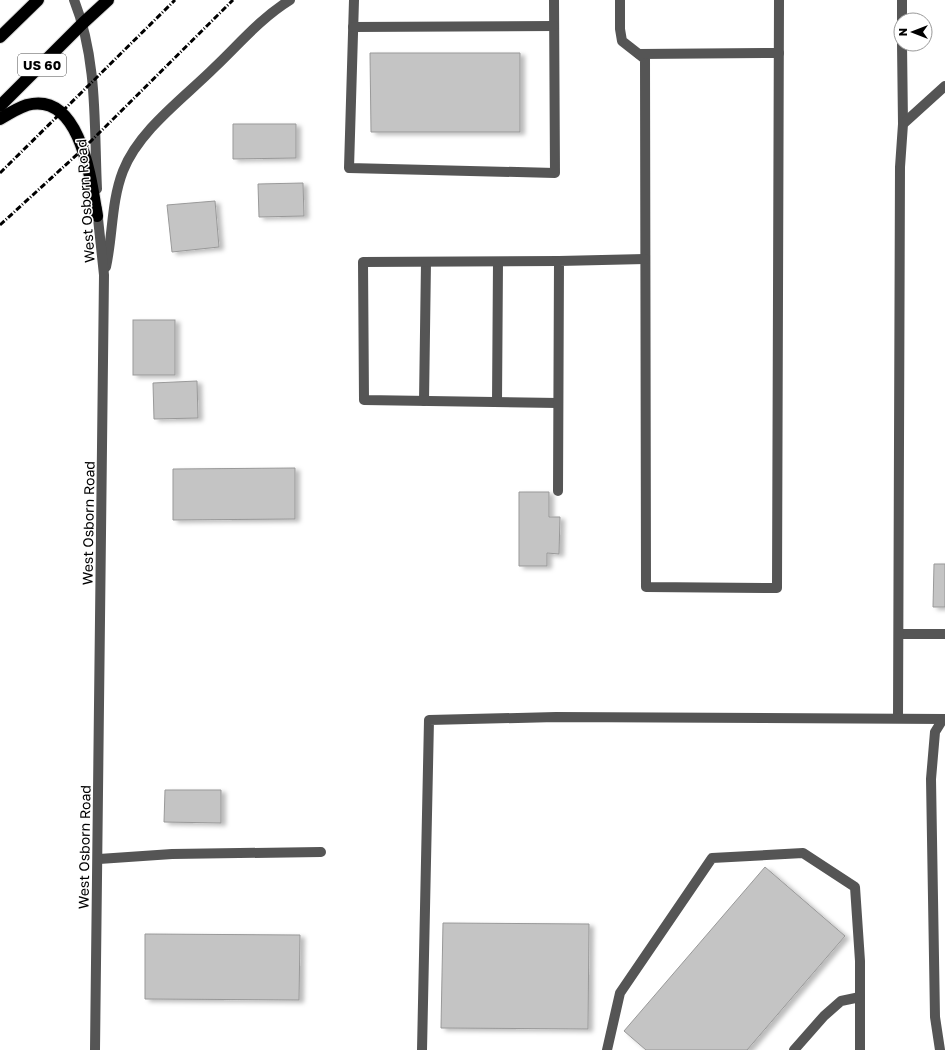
<svg xmlns="http://www.w3.org/2000/svg" width="945" height="1050" viewBox="0 0 945 1050" font-family="'Golos Text',sans-serif">
  <defs>
    <filter id="shadow"><feDropShadow dx="4.5" dy="2.5" stdDeviation="2" flood-color="#0004"/></filter>
  </defs>
  <rect width="100%" height="100%" fill="#fff"/>
  <!-- building -->
  <g fill="#c4c4c4" stroke="#999" filter="url(#shadow)">
    <polygon points="370,53 520,53 520,132 371,132"/>
    <polygon points="233,124 296,124 296,158 233,159"/>
    <polygon points="303,183 304,216 259,217 258,184"/>
    <polygon points="215,201 219,247 172,252 167,205"/>
    <rect x="133" y="320" width="42" height="55"/>
    <polygon points="197,381 198,418 154,419 153,383"/>
    <polygon points="295,468 295,519 173,520 173,469"/>
    <polygon points="519,492 549,492 549,517 560,517 559,554 547,553 547,566 519,566"/>
    <polygon points="934,564 945,564 945,607 933,607"/>
    <polygon points="165,790 221,790 221,823 164,822"/>
    <polygon points="765,867 845,936 747,1050 646,1050 624,1031"/>
    <polygon points="443,923 589,924 588,1029 441,1028"/>
    <polygon points="145,934 300,935 299,1000 145,999"/>
  </g>
  <g fill="none" stroke-linecap="round" stroke-linejoin="round">
    <!-- highway casing -->
    <g stroke="#dbdbdb" stroke-width="14">
      <g id="highway">
        <polyline points="0,37 38,0"/>
        <polyline points="0,106 83,23 108,0"/>
        <path d="M0,119C8,114 18,108 27,105C81,91 91,181 97,216"/>
      </g>
    </g>
    <!-- minor -->
    <g stroke="#555" stroke-width="10">
      <path d="M74,0C98,60 94,126 97,189"/>
      <polyline points="354,0 349,168 555,173 554,0"/>
      <polyline points="620,0 620,29 622,41 645,59 646,587 777,588 779,0"/>
      <polyline points="902,0 902,20"/>
      <polyline points="353,27 554,26"/>
      <polyline points="902,44 903,124"/>
      <polyline points="639,54 779,53"/>
      <path d="M106,267C113,235 111,202 123,171C139,130 184,98 215,67C240,43 261,18 290,0"/>
      <polyline points="424,401 426,262"/>
      <polyline points="497,402 498,262"/>
      <polyline points="558,403 364,400 363,262 559,261"/>
      <polyline points="558,491 559,261 645,259"/>
      <polyline points="899,634 945,634"/>
      <polyline points="898,718 900,167 903,124 945,86"/>
      <polyline points="99,859 172,854 321,852"/>
      <polyline points="95,1050 104,275 97,209"/>
      <polyline points="422,1050 429,720 556,717 945,719"/>
      <polyline points="607,1050 620,993 712,858 803,853 855,887 860,961 860,1050"/>
      <polyline points="794,1050 824,1016 841,1001 860,997"/>
      <polyline points="940,1050 935,1017 931,779 935,732 943,719"/>
    </g>
    <!-- highway -->
    <use href="#highway" stroke="#000" stroke-width="12"/>
    <!-- rail -->
    <g stroke="#000" stroke-width="3" stroke-dasharray="6 2 1 2" stroke-linecap="butt">
      <polyline points="0,173 175,0"/>
      <polyline points="0,225 83,149 233,0"/>
    </g>
  </g>
  <g text-anchor="middle" dominant-baseline="central" stroke-width="3" stroke-linejoin="round" paint-order="stroke">
    <!-- shield labels -->
    <rect fill="#fff" stroke="#4c4c4c" stroke-width="1" x="18" y="54" width="48" height="22" rx="3"/>
    <g font-size="13" font-weight="bold" fill="#000">
      <text x="42" y="65">US 60</text>
    </g>
    <!-- street labels -->
    <g font-size="14" fill="#000" stroke="#fff">
      <text transform="translate(85 201) rotate(-94)">West Osborn Road</text>
      <text transform="translate(88 523) rotate(-89)">West Osborn Road</text>
      <text transform="translate(84 847) rotate(-89)">West Osborn Road</text>
    </g>
  </g>
  <!-- north arrow -->
  <g transform="translate(913 32) rotate(270)"><circle r="19" fill="#ffffff" stroke="#999999"/>
  <path d="M0-3L7 15L0 10L-7 15Z" fill="#000000"/>
  <text y="-6" font-size="11" font-weight="bold" text-anchor="middle" fill="#000000">N</text>
  </g>
</svg>
